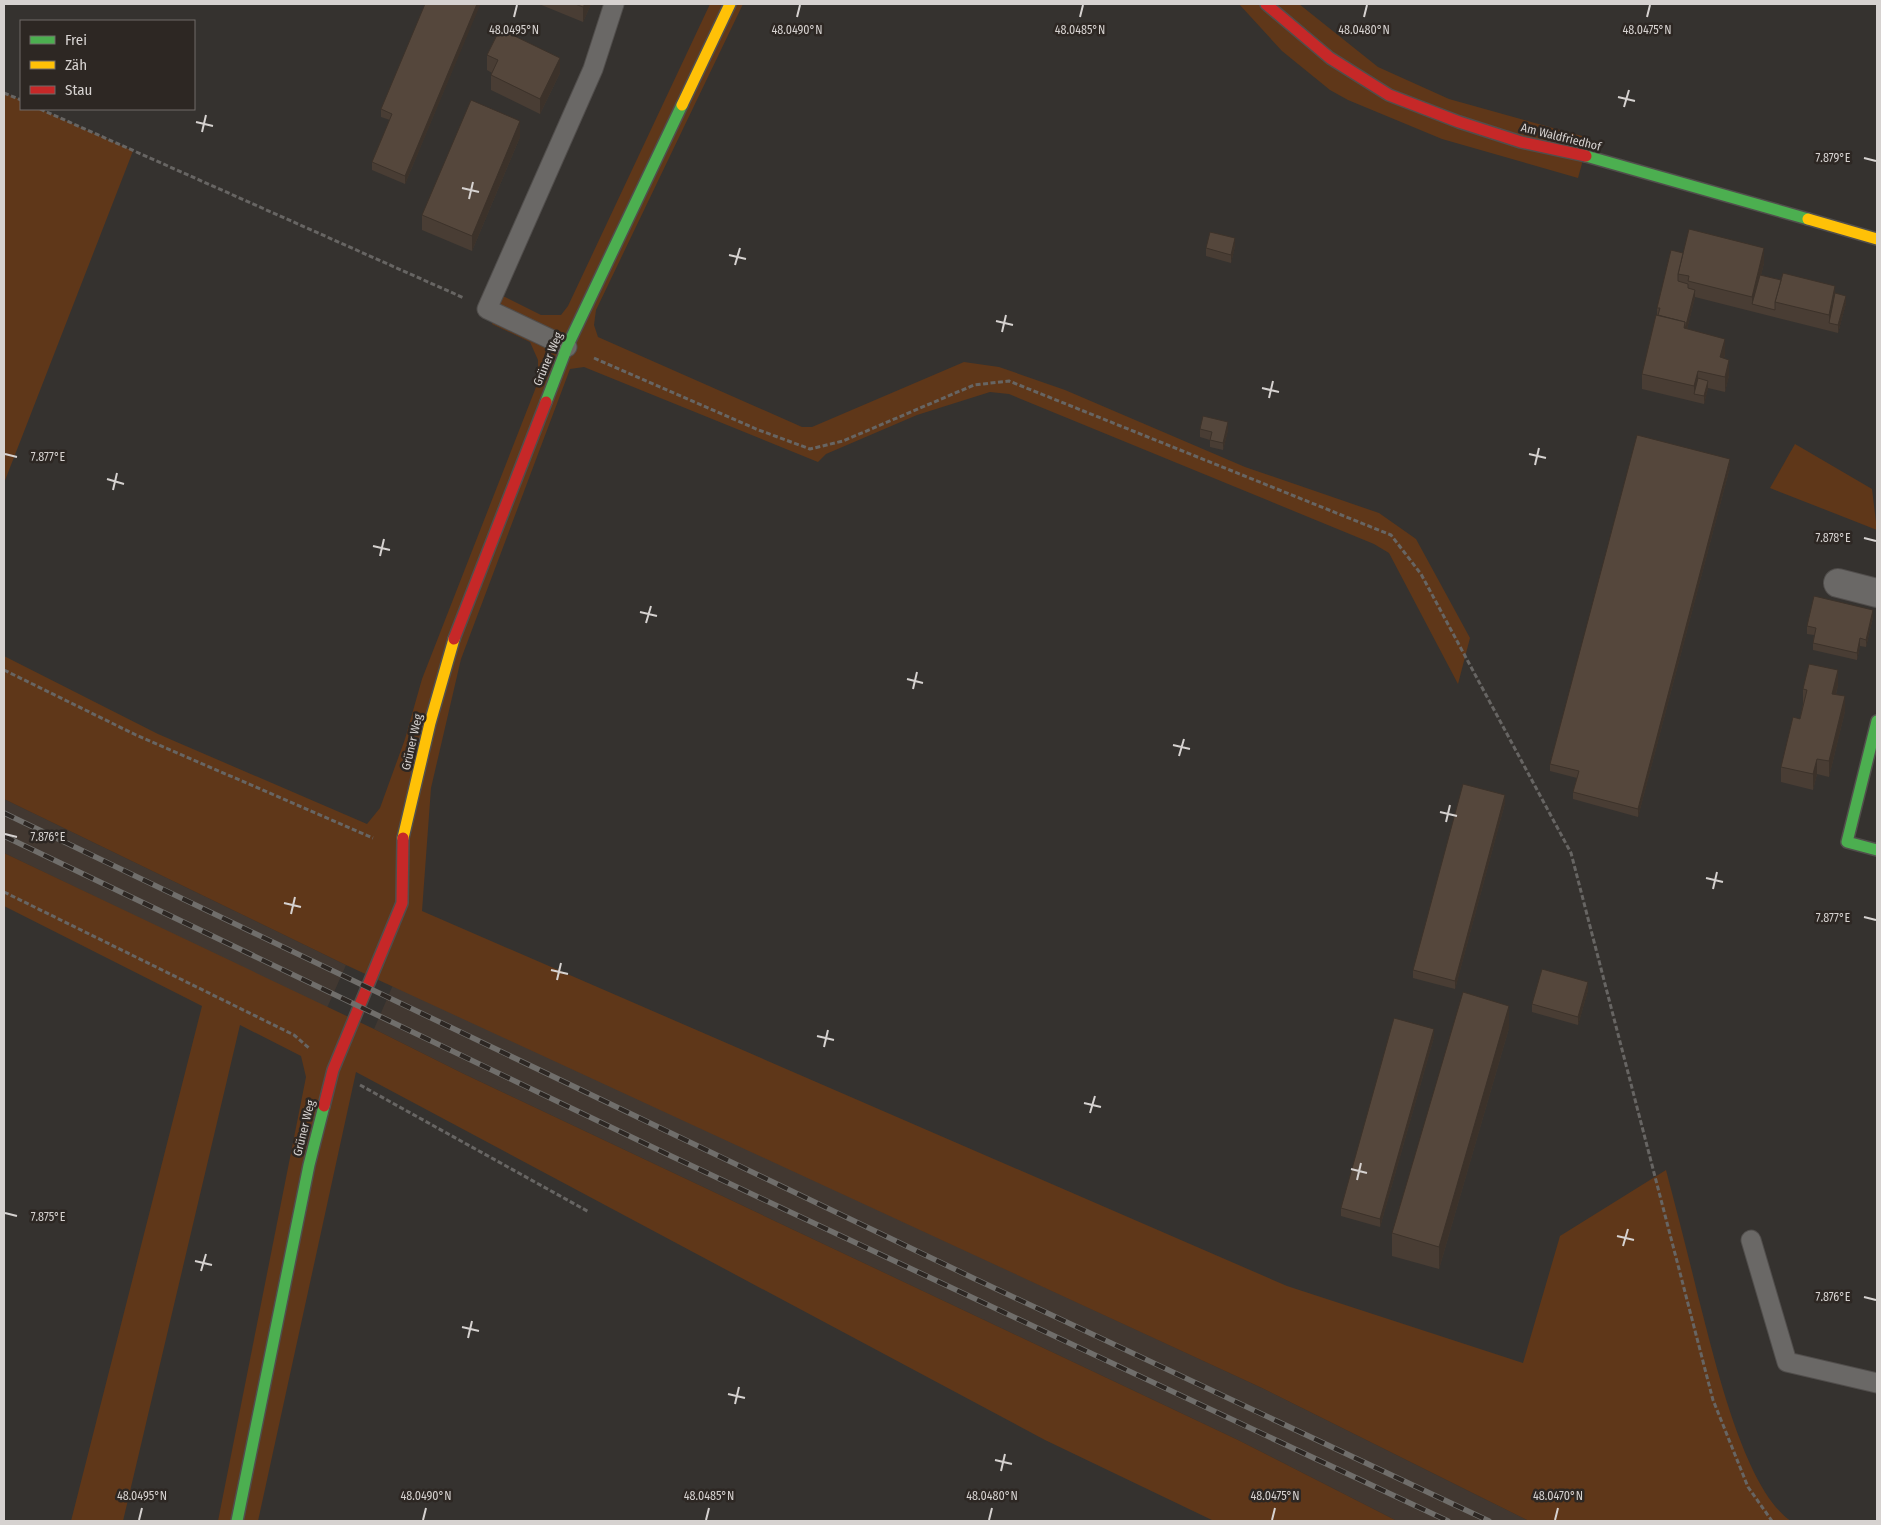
<svg xmlns="http://www.w3.org/2000/svg" width="1881" height="1525" viewBox="0 0 1881 1525" font-family="'Fira Sans Condensed',sans-serif">
  <rect width="100%" height="100%" fill="#35322f"/>
  <!-- built -->
  <g fill="#423831">
    <polygon points="4,799 346,965 327,1008 4,853"/>
    <polygon points="393,985 1262,1388 1529,1521 1397,1521 1238,1440 464,1074 374,1029"/>
  </g>
  <!-- green -->
  <g fill="#5f3719">
    <path d="M710,4H743L596,310L594,325L598,337L802,427H812L964,362L999,367L1065,390L1245,467L1379,513L1416,539L1470,638L1458,684L1389,553L1374,544L1009,394L990,392L917,415L826,454L818,462L584,367L570,369L461,659L431,788L422,911L1287,1286L1523,1363L1560,1236L1666,1170C1677,1212 1688,1254 1698,1296C1713,1352 1743,1489 1791,1521H1529L1262,1388L346,965L4,799V656L158,734L367,824L380,808L405,739L422,679L538,382V360L530,342L492,324L503,296L541,315H561L568,306Z"/>
    <polygon points="1239,4 1299,4 1378,67 1449,99 1589,138 1578,178 1442,139 1348,100 1330,90 1282,51"/>
    <polygon points="4,93 21,100 21,109 40,109 133,151 4,483"/>
    <polygon points="1795,444 1872,489 1877,530 1770,488"/>
    <polygon points="4,853 374,1029 464,1074 1238,1440 1397,1521 1214,1521 1045,1440 356,1072 258,1521 218,1521 306,1077 301,1056 240,1025 123,1521 71,1521 202,1006 4,906"/>
  </g>
  <g fill="none" stroke-linecap="round" stroke-linejoin="round">
    <!-- lane casing -->
    <g stroke="#514e4c" stroke-width="21">
      <g id="lane">
        <polyline points="567,347 487,309 593,69 614,4"/>
        <polyline points="1751,1240 1787,1362 1877,1383"/>
      </g>
    </g>
    <!-- street casing -->
    <g stroke="#514e4c" stroke-width="30">
      <polyline id="street" points="1838,583 1877,593"/>
    </g>
    <!-- fast casing -->
    <g stroke="#514e4c" stroke-width="14">
      <g id="fast">
        <polyline points="1586,156 1808,219"/>
        <polyline points="546,402 567,347 682,105"/>
        <polyline points="1877,721 1847,842 1877,850"/>
        <polyline points="237,1521 309,1165 324,1106"/>
      </g>
    </g>
    <!-- slow casing -->
    <g stroke="#514e4c" stroke-width="14">
      <g id="slow">
        <polyline points="682,105 730,4"/>
        <polyline points="1808,219 1877,239"/>
        <polyline points="403,838 430,723 454,639"/>
      </g>
    </g>
    <!-- jam casing -->
    <g stroke="#514e4c" stroke-width="14">
      <g id="jam">
        <polyline points="1266,4 1330,58 1389,95 1459,122 1521,142 1586,156"/>
        <polyline points="454,639 546,402"/>
        <polyline points="324,1106 333,1070 402,903 403,838"/>
      </g>
    </g>
    <!-- path -->
    <g stroke="#676563" stroke-width="3" stroke-dasharray="5 2.5" stroke-linecap="butt">
      <polyline points="4,93 21,100"/>
      <polyline points="40,109 464,298"/>
      <polyline points="594,358 756,429 810,449 843,441 974,385 1009,381 1391,535 1421,574 1571,853 1713,1400 1748,1487 1772,1521"/>
      <polyline points="4,670 136,735 373,838"/>
      <polyline points="4,892 294,1035 309,1048"/>
      <polyline points="360,1085 589,1212"/>
    </g>
    <!-- lane -->
    <use href="#lane" stroke="#6a6866" stroke-width="19"/>
    <!-- street -->
    <use href="#street" stroke="#6a6866" stroke-width="28"/>
    <!-- fast -->
    <use href="#fast" stroke="#4caf50" stroke-width="11"/>
    <!-- slow -->
    <use href="#slow" stroke="#ffc107" stroke-width="11"/>
    <!-- jam -->
    <use href="#jam" stroke="#c62828" stroke-width="11"/>
    <!-- rail casing -->
    <g stroke="#706e6b" stroke-width="5.5">
      <g id="rail">
        <polyline points="4,813 973,1278 1489,1521"/>
        <polyline points="4,836 671,1156 1448,1521"/>
      </g>
    </g>
    <!-- rail -->
    <use href="#rail" stroke="#2d2723" stroke-width="4" stroke-dasharray="11" stroke-linecap="butt"/>
  </g>
  <!-- wall -->
  <g fill="#493d34">
    <polygon points="480,4 405,184 372,170 372,162 390,120 381,117 381,109"/>
    <polygon points="539,4 591,4 583,22"/>
    <polygon points="487,55 560,73 540,114 491,90 491,75 492,73 487,70"/>
    <polygon points="520,137 472,251 422,230 422,215"/>
    <polygon points="1235,246 1231,263 1206,256 1206,248"/>
    <polygon points="1683,253 1764,263 1761,275 1835,293 1846,303 1838,333 1695,297 1687,329 1725,354 1724,358 1729,375 1725,392 1708,388 1704,404 1642,389 1642,374 1657,315 1657,308"/>
    <polygon points="1200,429 1228,430 1223,450 1210,447 1210,440 1200,437"/>
    <polygon points="1730,467 1638,817 1573,799 1573,792 1577,778 1550,771 1550,764"/>
    <polygon points="1873,617 1866,647 1860,646 1857,660 1813,650 1813,643 1814,635 1807,634 1807,626"/>
    <polygon points="1838,685 1836,694 1845,711 1829,777 1817,774 1813,790 1781,782 1781,767 1800,719 1803,704 1803,689"/>
    <polygon points="1877,797 1877,816 1876,816 1876,801"/>
    <polygon points="1505,803 1455,989 1413,978 1413,970"/>
    <polygon points="1588,990 1578,1025 1532,1012 1532,1004"/>
    <polygon points="1509,1028 1439,1269 1392,1256 1392,1233"/>
    <polygon points="1434,1037 1380,1227 1341,1216 1341,1208"/>
  </g>
  <!-- shaded-wall -->
  <g fill="#3c322a">
    <polygon points="477,4 480,4 480,5 405,184 405,176"/>
    <polygon points="585,4 591,4 583,22 583,7"/>
    <polygon points="560,58 560,73 540,114 540,99"/>
    <polygon points="520,121 520,137 472,251 472,236"/>
    <polygon points="1235,238 1235,246 1231,263 1231,255"/>
    <polygon points="1764,248 1764,263 1754,304 1752,304 1752,297"/>
    <polygon points="1835,286 1835,301 1829,323 1829,315"/>
    <polygon points="1695,290 1695,297 1685,337 1684,328"/>
    <polygon points="1846,296 1846,303 1838,333 1838,325"/>
    <polygon points="1725,339 1725,354 1720,372 1720,357"/>
    <polygon points="1729,360 1729,375 1725,392 1725,377"/>
    <polygon points="1698,371 1698,386 1694,394 1694,386"/>
    <polygon points="1708,381 1708,388 1704,404 1704,396"/>
    <polygon points="1228,422 1228,430 1223,450 1223,443"/>
    <polygon points="1730,459 1730,467 1638,817 1638,809"/>
    <polygon points="1873,610 1873,617 1866,647 1866,640"/>
    <polygon points="1860,638 1860,646 1857,660 1857,653"/>
    <polygon points="1838,670 1838,685 1832,709 1832,694"/>
    <polygon points="1845,696 1845,711 1829,777 1829,761"/>
    <polygon points="1817,759 1817,774 1813,790 1813,774"/>
    <polygon points="1505,795 1505,803 1455,989 1455,981"/>
    <polygon points="1588,982 1588,990 1578,1025 1578,1017"/>
    <polygon points="1509,1006 1509,1028 1439,1269 1439,1247"/>
    <polygon points="1434,1029 1434,1037 1380,1227 1380,1219"/>
  </g>
  <!-- building -->
  <g fill="#55473c" stroke="#3c322a">
    <polygon points="425,4 477,4 405,176 372,162 392,114 381,109"/>
    <polygon points="575,4 585,4 583,7"/>
    <polygon points="500,29 560,58 540,99 491,75 498,60 487,55"/>
    <polygon points="471,100 520,121 472,236 422,215"/>
    <polygon points="1689,229 1764,248 1752,297 1688,281 1689,276 1678,274"/>
    <polygon points="1210,232 1235,238 1231,255 1206,248"/>
    <polygon points="1671,250 1683,253 1678,274 1678,281 1688,284 1688,288 1695,290 1685,329 1685,322 1658,315 1660,308 1657,308"/>
    <polygon points="1783,273 1835,286 1829,315 1775,302"/>
    <polygon points="1760,275 1781,280 1775,302 1775,310 1752,304"/>
    <polygon points="1835,293 1846,296 1838,325 1829,323"/>
    <polygon points="1656,315 1685,322 1684,328 1725,339 1720,357 1729,360 1725,377 1698,371 1694,386 1642,374"/>
    <polygon points="1698,378 1708,381 1704,396 1694,394"/>
    <polygon points="1203,416 1228,422 1223,443 1210,440 1212,432 1200,429"/>
    <polygon points="1637,435 1730,459 1638,809 1573,792 1579,771 1550,764"/>
    <polygon points="1814,596 1873,610 1866,640 1860,638 1857,653 1813,643 1816,628 1807,626"/>
    <polygon points="1809,664 1838,670 1832,694 1845,696 1829,761 1817,759 1813,774 1781,767 1793,717 1800,719 1807,690 1803,689"/>
    <polygon points="1463,784 1505,795 1455,981 1413,970"/>
    <polygon points="1542,969 1588,982 1578,1017 1532,1004"/>
    <polygon points="1463,992 1509,1006 1439,1247 1392,1233"/>
    <polygon points="1394,1018 1434,1029 1380,1219 1341,1208"/>
  </g>
  <!-- ticks -->
  <path fill="none" stroke="#d6d2d0" stroke-width="2" d="M514,17L517,5M797,17L800,5M1080,17L1083,5M1364,17L1367,5M1647,17L1650,5M1618,97L1635,101M1624,107L1629,90M196,122L213,126M202,132L206,115M1864,158L1876,161M462,188L479,192M469,199L473,182M729,255L746,259M735,265L740,248M996,321L1013,325M1002,332L1006,315M1262,388L1279,392M1269,398L1273,381M5,454L17,457M1529,454L1546,458M1535,465L1539,448M107,479L124,484M113,490L117,473M1864,538L1876,541M373,546L390,550M380,556L384,539M640,612L657,616M646,623L651,606M907,679L923,683M913,689L917,672M1173,745L1190,749M1179,756L1184,739M1440,812L1457,816M1446,822L1450,805M5,834L17,837M1706,878L1723,882M1713,889L1717,872M284,903L301,907M291,914L295,897M1864,917L1876,920M551,970L568,974M557,980L561,963M817,1036L834,1040M824,1047L828,1030M1084,1103L1101,1107M1090,1113L1095,1096M1351,1169L1367,1173M1357,1180L1361,1163M5,1213L17,1216M1617,1236L1634,1240M1623,1246L1628,1229M195,1261L212,1265M201,1271L206,1254M1864,1297L1876,1300M462,1327L479,1331M468,1338L472,1321M728,1394L745,1398M735,1404L739,1387M995,1460L1012,1464M1001,1471L1005,1454M139,1520L142,1508M423,1520L426,1508M706,1520L709,1508M989,1520L992,1508M1272,1520L1275,1508M1555,1520L1558,1508"/>
  <g text-anchor="middle" dominant-baseline="central" stroke-width="5" stroke-linejoin="round" paint-order="stroke">
    <!-- street labels -->
    <g font-size="12" fill="#d6d2d0" stroke="#2d2723">
      <text transform="translate(1561 137) rotate(14)">Am Waldfriedhof</text>
      <text transform="translate(548 359) rotate(-67)">Grüner Weg</text>
      <text transform="translate(412 742) rotate(-77)">Grüner Weg</text>
      <text transform="translate(304 1128) rotate(-76)">Grüner Weg</text>
    </g>
  </g>
  <g font-size="12" text-anchor="middle" fill="#d6d2d0" stroke="#2d2723" stroke-width="5" stroke-linejoin="round" paint-order="stroke">
    <text x="514" y="34">48.0495°N</text>
    <text x="797" y="34">48.0490°N</text>
    <text x="1080" y="34">48.0485°N</text>
    <text x="1364" y="34">48.0480°N</text>
    <text x="1647" y="34">48.0475°N</text>
    <text x="1833" y="162">7.879°E</text>
    <text x="48" y="461">7.877°E</text>
    <text x="1833" y="542">7.878°E</text>
    <text x="48" y="841">7.876°E</text>
    <text x="1833" y="922">7.877°E</text>
    <text x="48" y="1221">7.875°E</text>
    <text x="1833" y="1301">7.876°E</text>
    <text x="142" y="1500">48.0495°N</text>
    <text x="426" y="1500">48.0490°N</text>
    <text x="709" y="1500">48.0485°N</text>
    <text x="992" y="1500">48.0480°N</text>
    <text x="1275" y="1500">48.0475°N</text>
    <text x="1558" y="1500">48.0470°N</text>
  </g>
  <!-- border -->
  <rect width="1881" height="1525" fill="none" stroke="#d6d2d0" stroke-width="10"/>
  <!-- legend -->
  <rect x="20" y="20" width="175" height="90" fill="#2d2723" stroke="#716b68"/>
  <rect x="30" y="36" width="25" height="8" fill="#4caf50" stroke="#716b68"/>
  <text x="65" y="45" font-size="15" fill="#d6d2d0">Frei</text>
  <rect x="30" y="61" width="25" height="8" fill="#ffc107" stroke="#716b68"/>
  <text x="65" y="70" font-size="15" fill="#d6d2d0">Zäh</text>
  <rect x="30" y="86" width="25" height="8" fill="#c62828" stroke="#716b68"/>
  <text x="65" y="95" font-size="15" fill="#d6d2d0">Stau</text>
</svg>
